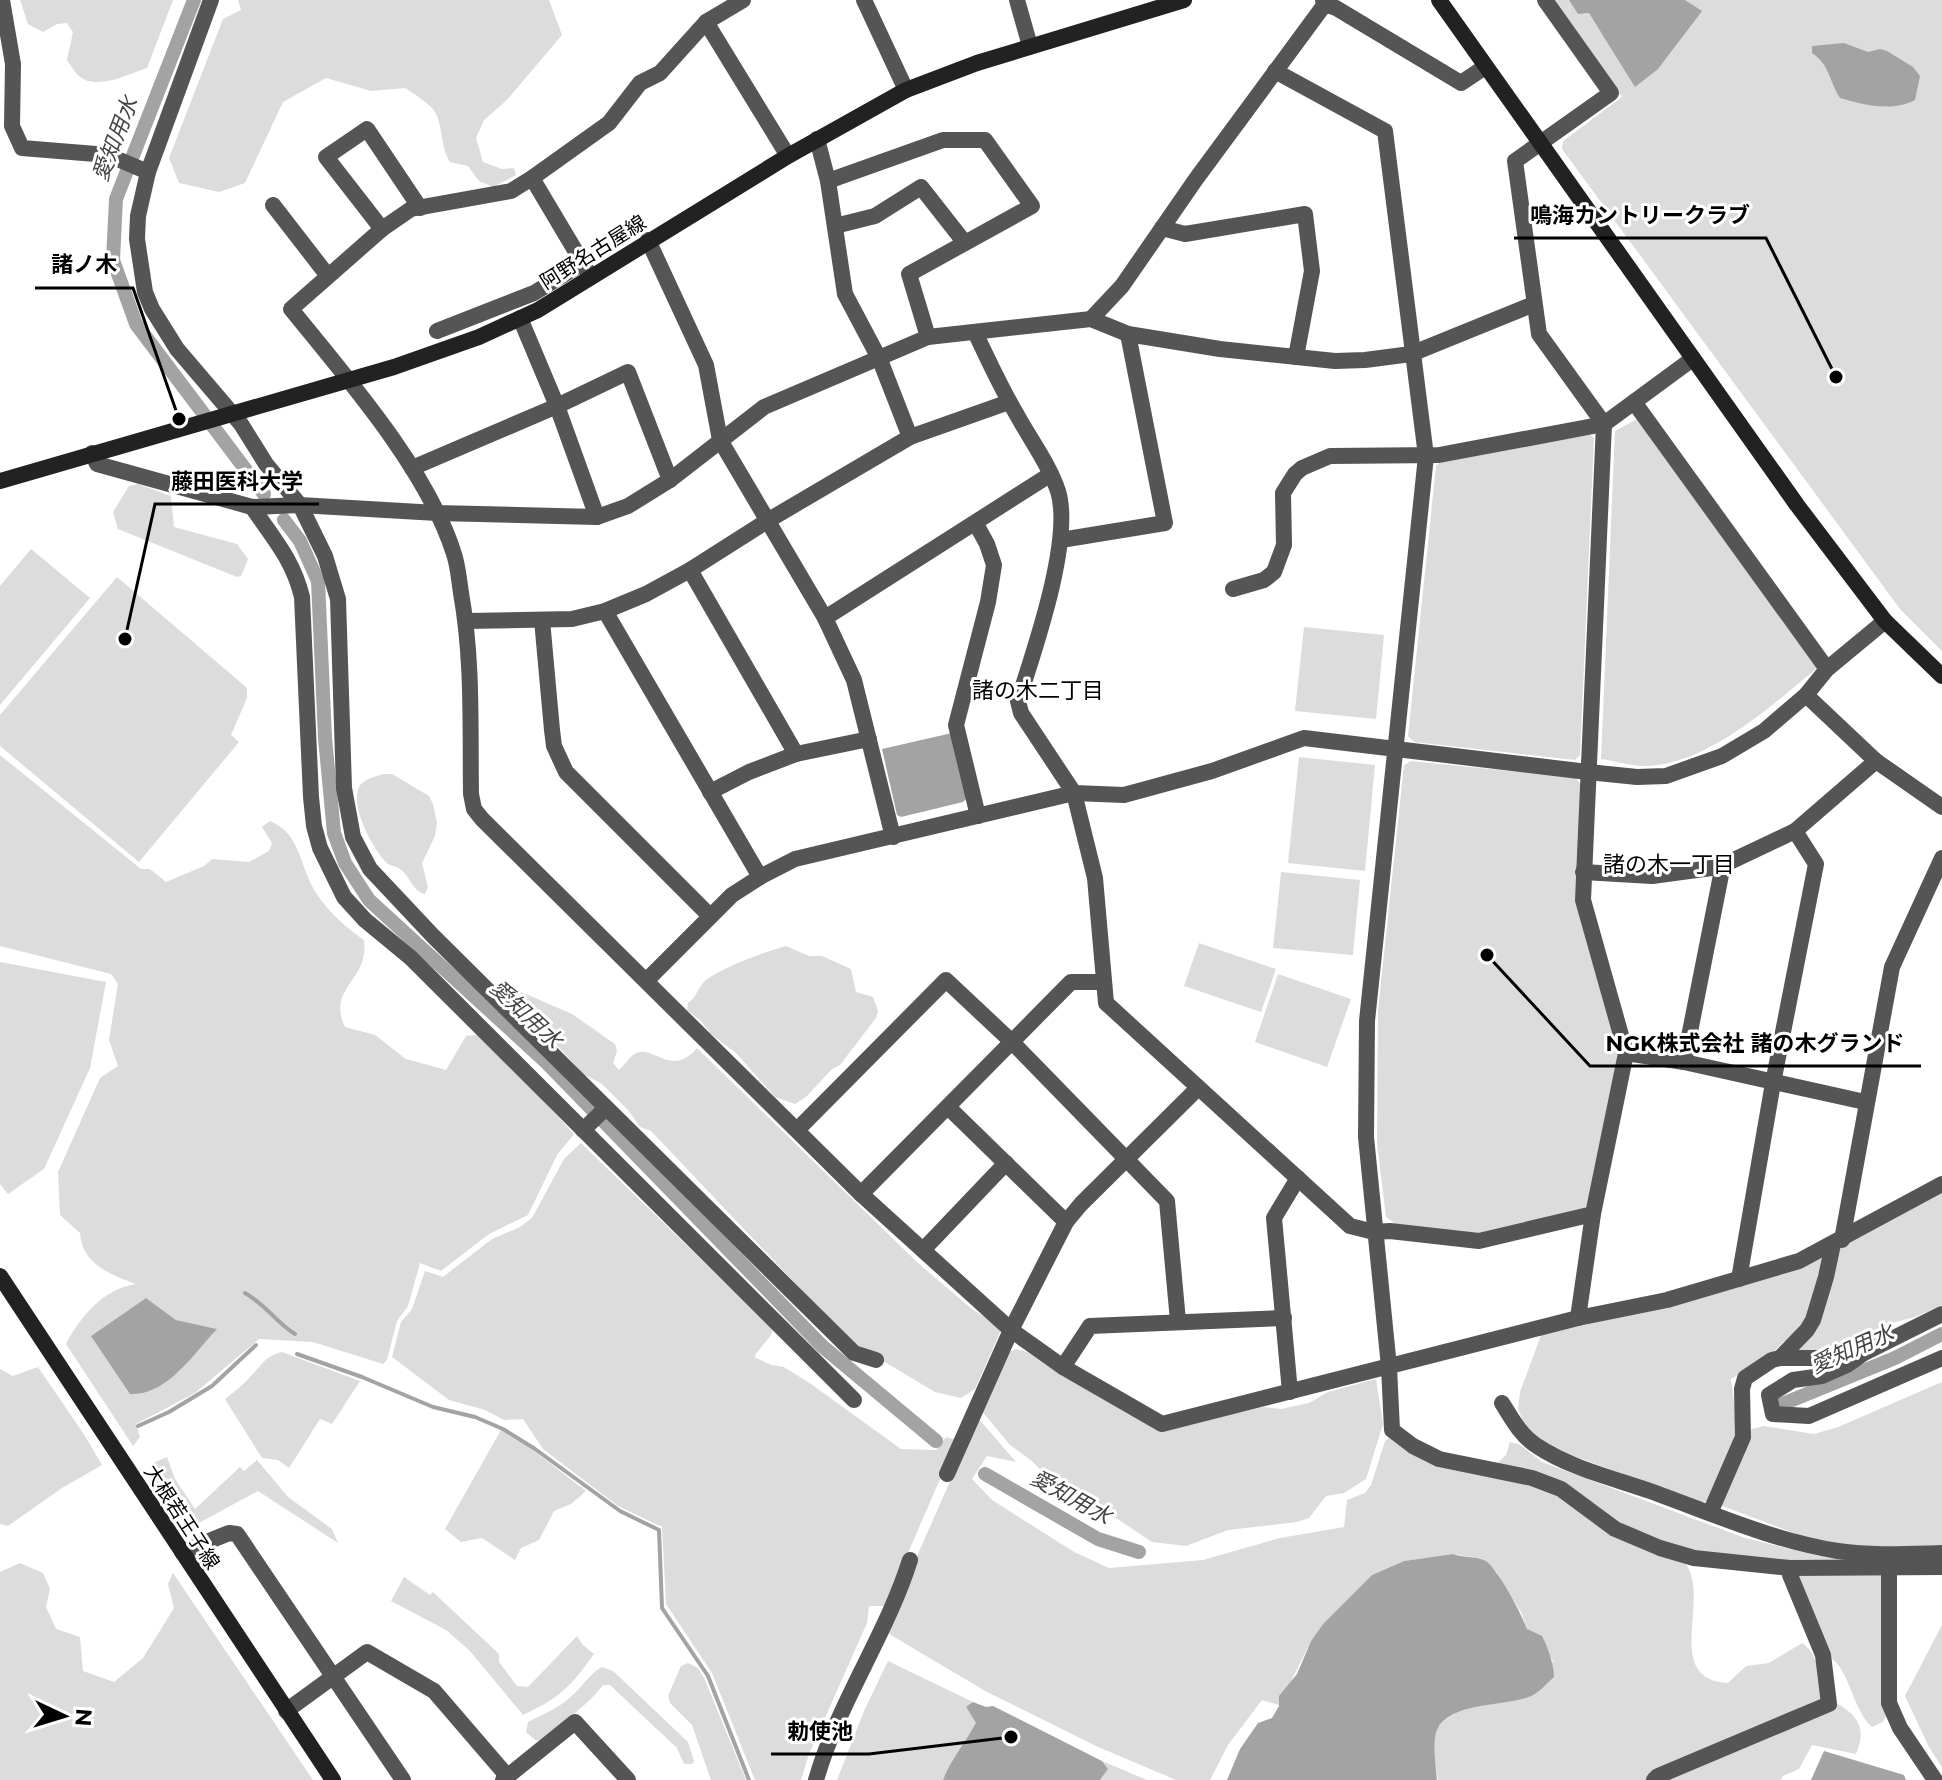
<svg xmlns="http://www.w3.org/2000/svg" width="1942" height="1780" viewBox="0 0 1942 1780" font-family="Montserrat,'Noto Sans JP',sans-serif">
  <rect width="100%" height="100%" fill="#fff"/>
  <!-- green -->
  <g fill="#dcdcdc" fill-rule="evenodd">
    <path d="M20,0H173L147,68C129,74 96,91 79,76C74,72 71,65 67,60L73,32L67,23L57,24L43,32L28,24Z"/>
    <path d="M238,0H549L562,35L507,100L484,120L476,138L483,162L502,169L514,168L516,175L493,187L479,181L468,166L450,162C439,144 444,121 432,108C424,100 414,94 405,88L371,91L326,78L283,102L245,183L219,192L179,183L169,158L223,19L241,10Z"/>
    <polygon points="1553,0 1942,0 1942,651 1900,609 1562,149 1563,141 1622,97"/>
    <path d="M1637,419L1817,668C1771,706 1708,765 1645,766C1631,766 1615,761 1601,759L1615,431Z"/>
    <polygon points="1587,432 1594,438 1580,755 1575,760 1414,742 1408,736 1436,466 1442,460"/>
    <polygon points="138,484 171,496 174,527 237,544 248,559 241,576 237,577 118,529 113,512 129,486"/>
    <polygon points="31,549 90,598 0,705 0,586"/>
    <polygon points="117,577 247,688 247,698 231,735 239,742 139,862 0,746 0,715"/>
    <polygon points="1304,627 1384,635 1376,719 1295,711"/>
    <path d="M0,755L141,869H150L166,882L204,866L212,859L249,862L269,851L272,843L262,827L270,821C299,833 299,861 312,886C323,907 345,927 364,940C370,981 326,987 345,1027L375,1035L406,1059L446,1070L466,1036L481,1034L574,1134L557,1155L528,1215L489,1234L441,1271L420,1263L408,1306L397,1321L387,1360L383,1364L313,1342L259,1339L195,1393L136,1424L140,1437L133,1446L66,1344C81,1316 103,1289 136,1284C111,1275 82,1264 80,1233L60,1215L58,1172L100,1078L118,1066L109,1040L118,984L111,974L0,946ZM146,1298L176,1320L217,1329L91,1336Z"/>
    <polygon points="1299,757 1375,765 1365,871 1288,863"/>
    <polygon points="1411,761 1576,778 1581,785 1576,901 1618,1056 1591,1200 1584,1209 1474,1237 1397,1225 1386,1217 1377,1143 1378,1010 1404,765"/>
    <path d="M384,774H392L429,796L433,804L437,823L435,836L422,863L428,887L425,894C413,892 410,876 400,869C396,866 392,866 388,864C373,850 347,802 361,784C367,778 377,776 384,774Z"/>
    <polygon points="1281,872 1360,880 1353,955 1273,948"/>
    <polygon points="1199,943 1276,969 1261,1012 1184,986"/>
    <path d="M786,946L809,956H822L851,969L856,992L873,997L878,1011L876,1018L840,1065L831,1070L806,1097L795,1104L775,1097L736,1053L711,1034L701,1021L687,1010L688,1003C696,998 697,990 703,983C716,969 768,951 786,946Z"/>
    <polygon points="0,962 106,982 90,1068 44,1169 8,1194 0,1184"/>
    <polygon points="1278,974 1351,999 1327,1067 1255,1042"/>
    <path d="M512,988L572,1014L615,1044L617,1051L613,1063L619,1070C624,1066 628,1059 633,1055C653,1041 669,1080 697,1048L919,1264L972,1309L988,1319L1001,1330L975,1389L961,1398L935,1392L851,1342L651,1131L640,1127L628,1110L602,1084L583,1074L507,990Z"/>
    <polygon points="581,1143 773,1329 771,1335 755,1355 756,1358 772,1365 784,1367 811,1384 901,1449 936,1450 946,1437 957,1440 885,1606 869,1606 867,1623 809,1754 801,1780 755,1780 712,1673 666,1604 662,1527 618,1506 543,1449 523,1419 504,1420 485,1410 449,1400 392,1357 401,1322 412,1309 425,1271 443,1277 492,1239 520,1227 532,1218 564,1159"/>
    <polygon points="1942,1191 1942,1305 1915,1317 1892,1323 1843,1351 1789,1353 1799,1343 1836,1249"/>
    <polygon points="1828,1252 1811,1313 1795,1336 1783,1342 1771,1355 1731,1379 1737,1426 1736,1440 1709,1501 1701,1502 1557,1450 1535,1435 1523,1421 1518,1409 1520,1392 1541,1335 1615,1318"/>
    <polygon points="1016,1349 1027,1352 1061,1375 1161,1430 1263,1407 1281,1409 1309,1403 1328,1392 1376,1379 1383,1424 1366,1479 1344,1493 1326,1496 1309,1518 1297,1522 1228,1530 1186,1546 1152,1542 1116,1518 1092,1511 1063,1493 1032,1461 1010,1445 981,1410 1007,1353"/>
    <path d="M282,1352L360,1381L332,1424L320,1419L289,1468L278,1460L262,1458L225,1399C234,1392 243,1385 251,1376C263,1364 264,1357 282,1352Z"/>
    <polygon points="38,1367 85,1436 102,1465 62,1488 8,1526 0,1524 0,1369 13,1376"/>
    <polygon points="1942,1382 1942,1548 1864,1548 1815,1541 1720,1505 1752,1429 1764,1426 1814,1434 1838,1427"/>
    <path d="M978,1418L1016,1462L987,1456L972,1479L992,1500L1074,1552L1109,1568L1203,1560L1280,1538L1344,1527L1347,1500L1365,1493L1371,1485L1385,1441L1390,1437L1543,1488L1686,1564C1711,1601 1662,1679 1728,1683L1746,1666L1769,1663L1802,1643C1820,1654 1821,1684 1822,1704L1649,1780H1438C1436,1767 1431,1740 1438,1728C1450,1708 1495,1701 1516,1700L1553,1661L1547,1654L1546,1644L1527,1629L1522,1614L1497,1572L1483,1559L1453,1554L1404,1561L1372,1575L1323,1624L1311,1641L1279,1705L1262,1700L1228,1745L1210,1780H1176L1096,1746L987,1692L884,1631Z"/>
    <polygon points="501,1430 534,1451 586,1491 571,1504 554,1511 539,1540 521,1548 515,1560 482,1538 461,1542 445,1529"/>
    <polygon points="1510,1442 1519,1444 1542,1462 1745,1538 1819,1556 1886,1565 1735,1559 1659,1543 1497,1463 1506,1455"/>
    <polygon points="167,1457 175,1479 195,1509 240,1467 244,1471 257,1460 288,1497 332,1529 338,1543 258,1491 197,1524 183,1522 151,1474 155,1470 153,1463"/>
    <polygon points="20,1563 43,1573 50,1589 46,1607 56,1629 80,1637 83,1671 114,1682 143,1658 174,1608 168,1584 173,1573 313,1780 0,1780 0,1572"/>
    <path d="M1879,1573L1886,1583L1887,1714L1883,1722L1872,1727C1851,1708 1851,1669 1828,1656L1796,1574Z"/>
    <path d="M404,1577L430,1595L433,1592L499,1654V1662L517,1686L528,1687L577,1636L583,1645L594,1654C571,1686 560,1698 523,1715L470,1651L446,1630L391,1601Z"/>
    <polygon points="1942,1625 1942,1767 1929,1747 1905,1696"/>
    <path d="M888,1661L973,1702L966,1708L977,1723C965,1743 951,1759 943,1780H837L864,1711Z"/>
    <polygon points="688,1663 698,1668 705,1680 746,1780 711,1780 692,1725 670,1703 668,1696 681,1666"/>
    <path d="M602,1667L613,1671L688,1742L694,1761L692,1764H684L677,1748L610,1685H603C586,1708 562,1721 541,1741L535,1740L526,1732L528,1722C544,1714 561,1707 574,1694C584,1685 589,1674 602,1667Z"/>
    <path d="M1838,1704C1860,1717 1866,1730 1856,1754L1812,1745L1799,1769L1783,1776L1781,1780H1658Z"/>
    <polygon points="1102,1761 1147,1780 1100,1780 1108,1769"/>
  </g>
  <!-- water -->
  <g fill="#a3a3a3">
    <polygon points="1569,0 1685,0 1702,11 1658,69 1635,87 1589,13 1578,14"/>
    <path d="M1844,43L1868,52L1880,49L1887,51L1913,67L1920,76L1915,100C1892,112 1863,105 1840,98C1829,81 1830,65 1812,53V46Z"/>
    <polygon points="952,733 966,799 963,802 901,817 897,815 882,749"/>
    <path d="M146,1298L176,1320L217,1329C194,1353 167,1396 130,1394L91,1336Z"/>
    <path d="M1453,1554C1463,1558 1475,1556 1484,1560C1497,1566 1522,1615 1527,1629L1542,1636C1548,1647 1554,1665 1554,1677C1546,1684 1539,1693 1529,1697C1506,1706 1449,1702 1437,1730C1432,1742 1436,1767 1437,1780H1227L1240,1749L1258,1723L1272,1718L1279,1706V1696L1297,1674L1311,1641L1323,1624L1372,1575L1404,1561Z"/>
    <path d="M973,1702L986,1707L993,1706L1102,1761L1108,1769L1100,1780H943C951,1759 965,1743 976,1723L966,1707Z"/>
    <polygon points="1824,1751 1904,1775 1906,1780 1811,1780"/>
  </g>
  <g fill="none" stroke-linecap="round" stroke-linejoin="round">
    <!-- stream -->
    <g stroke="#a3a3a3" stroke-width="4">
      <path d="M245,1293C268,1306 274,1321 295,1334"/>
      <polyline points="297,1354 362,1377 433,1407 475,1417 503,1429 535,1449 620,1511 659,1530 662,1608 708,1676 749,1780"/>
      <polyline points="138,1426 169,1412 212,1386 256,1345"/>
    </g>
    <!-- canal -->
    <g stroke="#a3a3a3" stroke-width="14">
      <polyline points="194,0 116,199 113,260 136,324 264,494"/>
      <polyline points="284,520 300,541 318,581 325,738 334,833 345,863 369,900 546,1062 822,1346 936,1441"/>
      <polyline points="1780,1405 1895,1358 1942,1334"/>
      <polyline points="985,1474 1098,1539 1139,1552"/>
    </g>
    <!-- street -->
    <g stroke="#555" stroke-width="16">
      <polyline points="2,0 13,64 12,126 22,148 108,155 148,172"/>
      <polyline points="211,0 148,172 138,216 137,239 145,292 152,309 177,349 241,424 266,464 300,505 325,556 338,599 344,788 353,837 370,869 433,936 854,1353 876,1360"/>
      <path d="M743,0L706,22L660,73L640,83L609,123L532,178L511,191L411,209L382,229L291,309C346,377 426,468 453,551C458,564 459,580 461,593C473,660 470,727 471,794L474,809L482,819L861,1194L1011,1330L1063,1367L1162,1424L1578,1318L1667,1300L1799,1261L1942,1184"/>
      <polyline points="864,0 906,90"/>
      <polyline points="1017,0 1030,46"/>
      <polyline points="1323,0 1325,4 1336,8 1461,83 1485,67"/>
      <polyline points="1545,0 1611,93 1515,161 1539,334 1604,424 1583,900 1626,1053 1593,1214 1578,1318"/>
      <polyline points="706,22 788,156"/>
      <polyline points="1275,71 1385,131 1426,456 1367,1021 1366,1137 1389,1367 1392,1430 1413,1446 1439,1459 1532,1478 1561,1489 1615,1529 1660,1548 1694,1558 1790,1568 1942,1567"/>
      <polyline points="817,139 828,181 845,294 880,360 910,437"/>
      <polyline points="532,178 588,272"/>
      <polyline points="828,181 943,140 985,140 1032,206 909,274 928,337"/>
      <polyline points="273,205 328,276"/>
      <polyline points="835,226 875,216 921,187 965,243"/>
      <polyline points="1162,228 1185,234 1305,214 1312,271 1296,357"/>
      <polyline points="382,229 326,157 367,129 420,208"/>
      <polyline points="648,240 706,365 720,440 825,618 854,680 893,837"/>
      <polyline points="520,318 557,406 597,517"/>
      <polyline points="1091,319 1122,286 1196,179 1325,4"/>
      <polyline points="437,331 534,293 583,263"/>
      <path d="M975,332C988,360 1001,388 1017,415C1030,439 1049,464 1058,491C1073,540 1034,651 1018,701L1021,713L1074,793L1095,878L1106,1003L1350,1226L1374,1232L1390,1231L1479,1241L1593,1214"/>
      <polyline points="1634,402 1827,669"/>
      <polyline points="92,453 97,464 252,507 300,505 437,513 597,517 628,506 670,480 764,407 928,337 1091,319 1128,334 1220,349 1335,361 1365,360 1411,354 1534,304"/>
      <polyline points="412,468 557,406 628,372 670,480"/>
      <path d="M252,507C274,539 293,560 302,597L311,797L314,826L320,848L344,897L365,920L411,958L854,1400"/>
      <polyline points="976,524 987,544 994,565 988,602 956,725 978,816"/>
      <polyline points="1061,540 1165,523 1128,334"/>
      <polyline points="690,570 796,754"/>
      <polyline points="1233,589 1264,580 1274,572 1284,545 1283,493 1295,474 1302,468 1330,456 1439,455 1604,424 1691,360"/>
      <polyline points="605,611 760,877"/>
      <polyline points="825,618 1051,474"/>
      <polyline points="542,620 552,730 554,746 566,772 710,916"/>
      <polyline points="466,621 572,619 605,611 646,594 690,570 767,521 910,437 1009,402"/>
      <polyline points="1806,695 1876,761 1942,807"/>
      <polyline points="710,792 749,772 796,754 869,739"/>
      <polyline points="1583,872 1652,876 1719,867 1795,831 1876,761"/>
      <polyline points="647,980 732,895 760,877 795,859 1074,793 1124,795 1212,771 1304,738 1588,772 1637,777 1666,776 1722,756 1764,731 1806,695 1827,669 1885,621"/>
      <polyline points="1626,1053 1684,1062 1865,1102"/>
      <polyline points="1684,1062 1721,875 1719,867"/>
      <polyline points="948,1107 1066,1222"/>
      <polyline points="583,1130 606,1108"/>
      <polyline points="797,1130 946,980 1012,1042 1167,1201 1178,1321"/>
      <polyline points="861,1194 1071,982 1103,982"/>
      <polyline points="1842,1240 1892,967 1942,858"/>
      <polyline points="923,1250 1006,1163"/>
      <polyline points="1739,1279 1773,1083 1816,864 1795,831"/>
      <polyline points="1942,1314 1864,1353 1847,1365 1822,1376 1793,1380 1769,1395 1773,1414 1809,1416 1942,1358"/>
      <polyline points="1780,1358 1838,1358 1854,1355"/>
      <polyline points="1063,1367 1090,1326 1284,1318"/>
      <polyline points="1290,1392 1274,1218 1298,1178"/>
      <path d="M1502,1403C1512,1419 1521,1436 1537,1446C1570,1468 1613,1478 1650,1491C1711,1513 1774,1541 1838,1551C1872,1556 1907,1554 1942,1553"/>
      <polyline points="947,1474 1011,1330 1066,1222 1081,1204 1197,1089"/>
      <polyline points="1710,1513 1743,1437 1742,1389 1745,1378 1772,1360 1780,1358 1807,1330 1813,1320 1826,1277 1833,1244"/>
      <polyline points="182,1552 229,1533 237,1534 403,1780"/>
      <polyline points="1889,1569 1889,1703 1900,1728 1935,1780"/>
      <polyline points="286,1711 367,1652 434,1691 508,1777"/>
      <polyline points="503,1780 575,1722 628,1780"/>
      <path d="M816,1780C838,1703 886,1636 910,1560"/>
      <polyline points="1654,1780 1658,1776 1829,1704 1823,1655 1790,1575 1790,1568"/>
    </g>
    <!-- secondary -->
    <g stroke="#222" stroke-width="16">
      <polyline points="1439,0 1797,505 1885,621 1942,676"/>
      <polyline points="0,481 394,367 479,337 538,310 788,156 906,90 977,63 1184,0"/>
      <polyline points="0,1276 333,1780"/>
    </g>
  </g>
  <g text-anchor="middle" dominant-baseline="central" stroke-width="6" stroke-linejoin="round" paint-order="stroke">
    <!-- street labels -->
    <g font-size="20" fill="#000" stroke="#fff">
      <text transform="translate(593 252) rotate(-32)">阿野名古屋線</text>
      <text transform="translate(182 1517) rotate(57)">大根若王子線</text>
    </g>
    <!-- water labels -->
    <g font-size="22" font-style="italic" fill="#444" stroke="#fff">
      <text transform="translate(115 139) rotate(-69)">愛知用水</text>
      <text transform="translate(526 1014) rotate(43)">愛知用水</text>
      <text transform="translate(1852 1349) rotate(-24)">愛知用水</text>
      <text transform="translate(1071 1497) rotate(29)">愛知用水</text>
    </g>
    <!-- neighbourhood labels -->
    <g font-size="22" fill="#000" stroke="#fff">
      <text x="1038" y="690">諸の木二丁目</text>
      <text x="1669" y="864">諸の木一丁目</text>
    </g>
  </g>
  <!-- callouts -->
  <path fill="none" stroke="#000" stroke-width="3" d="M1836 377L1766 238H1514M179 419L133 288H35M125 639L155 504H319M1487 955L1590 1066H1921M1011 1737L869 1754H771"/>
  <g fill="#000" stroke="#fff" stroke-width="3">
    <circle cx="1836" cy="377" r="8"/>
    <circle cx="179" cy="419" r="8"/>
    <circle cx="125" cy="639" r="8"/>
    <circle cx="1487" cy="955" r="8"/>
    <circle cx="1011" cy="1737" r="8"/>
  </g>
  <g font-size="22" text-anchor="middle" font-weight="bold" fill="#000" stroke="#fff" stroke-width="6" stroke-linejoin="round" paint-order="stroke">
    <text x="1640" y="223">鳴海カントリークラブ</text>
    <text x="84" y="272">諸ノ木</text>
    <text x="237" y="489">藤田医科大学</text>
    <text x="1755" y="1051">NGK株式会社 諸の木グランド</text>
    <text x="820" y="1739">勅使池</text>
  </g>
  <!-- north arrow -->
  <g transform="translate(64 1716) rotate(94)" stroke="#ffffff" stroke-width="6" paint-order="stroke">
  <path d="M0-6L14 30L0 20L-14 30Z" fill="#000000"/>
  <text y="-12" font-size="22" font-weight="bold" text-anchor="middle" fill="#000000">N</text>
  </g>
</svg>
